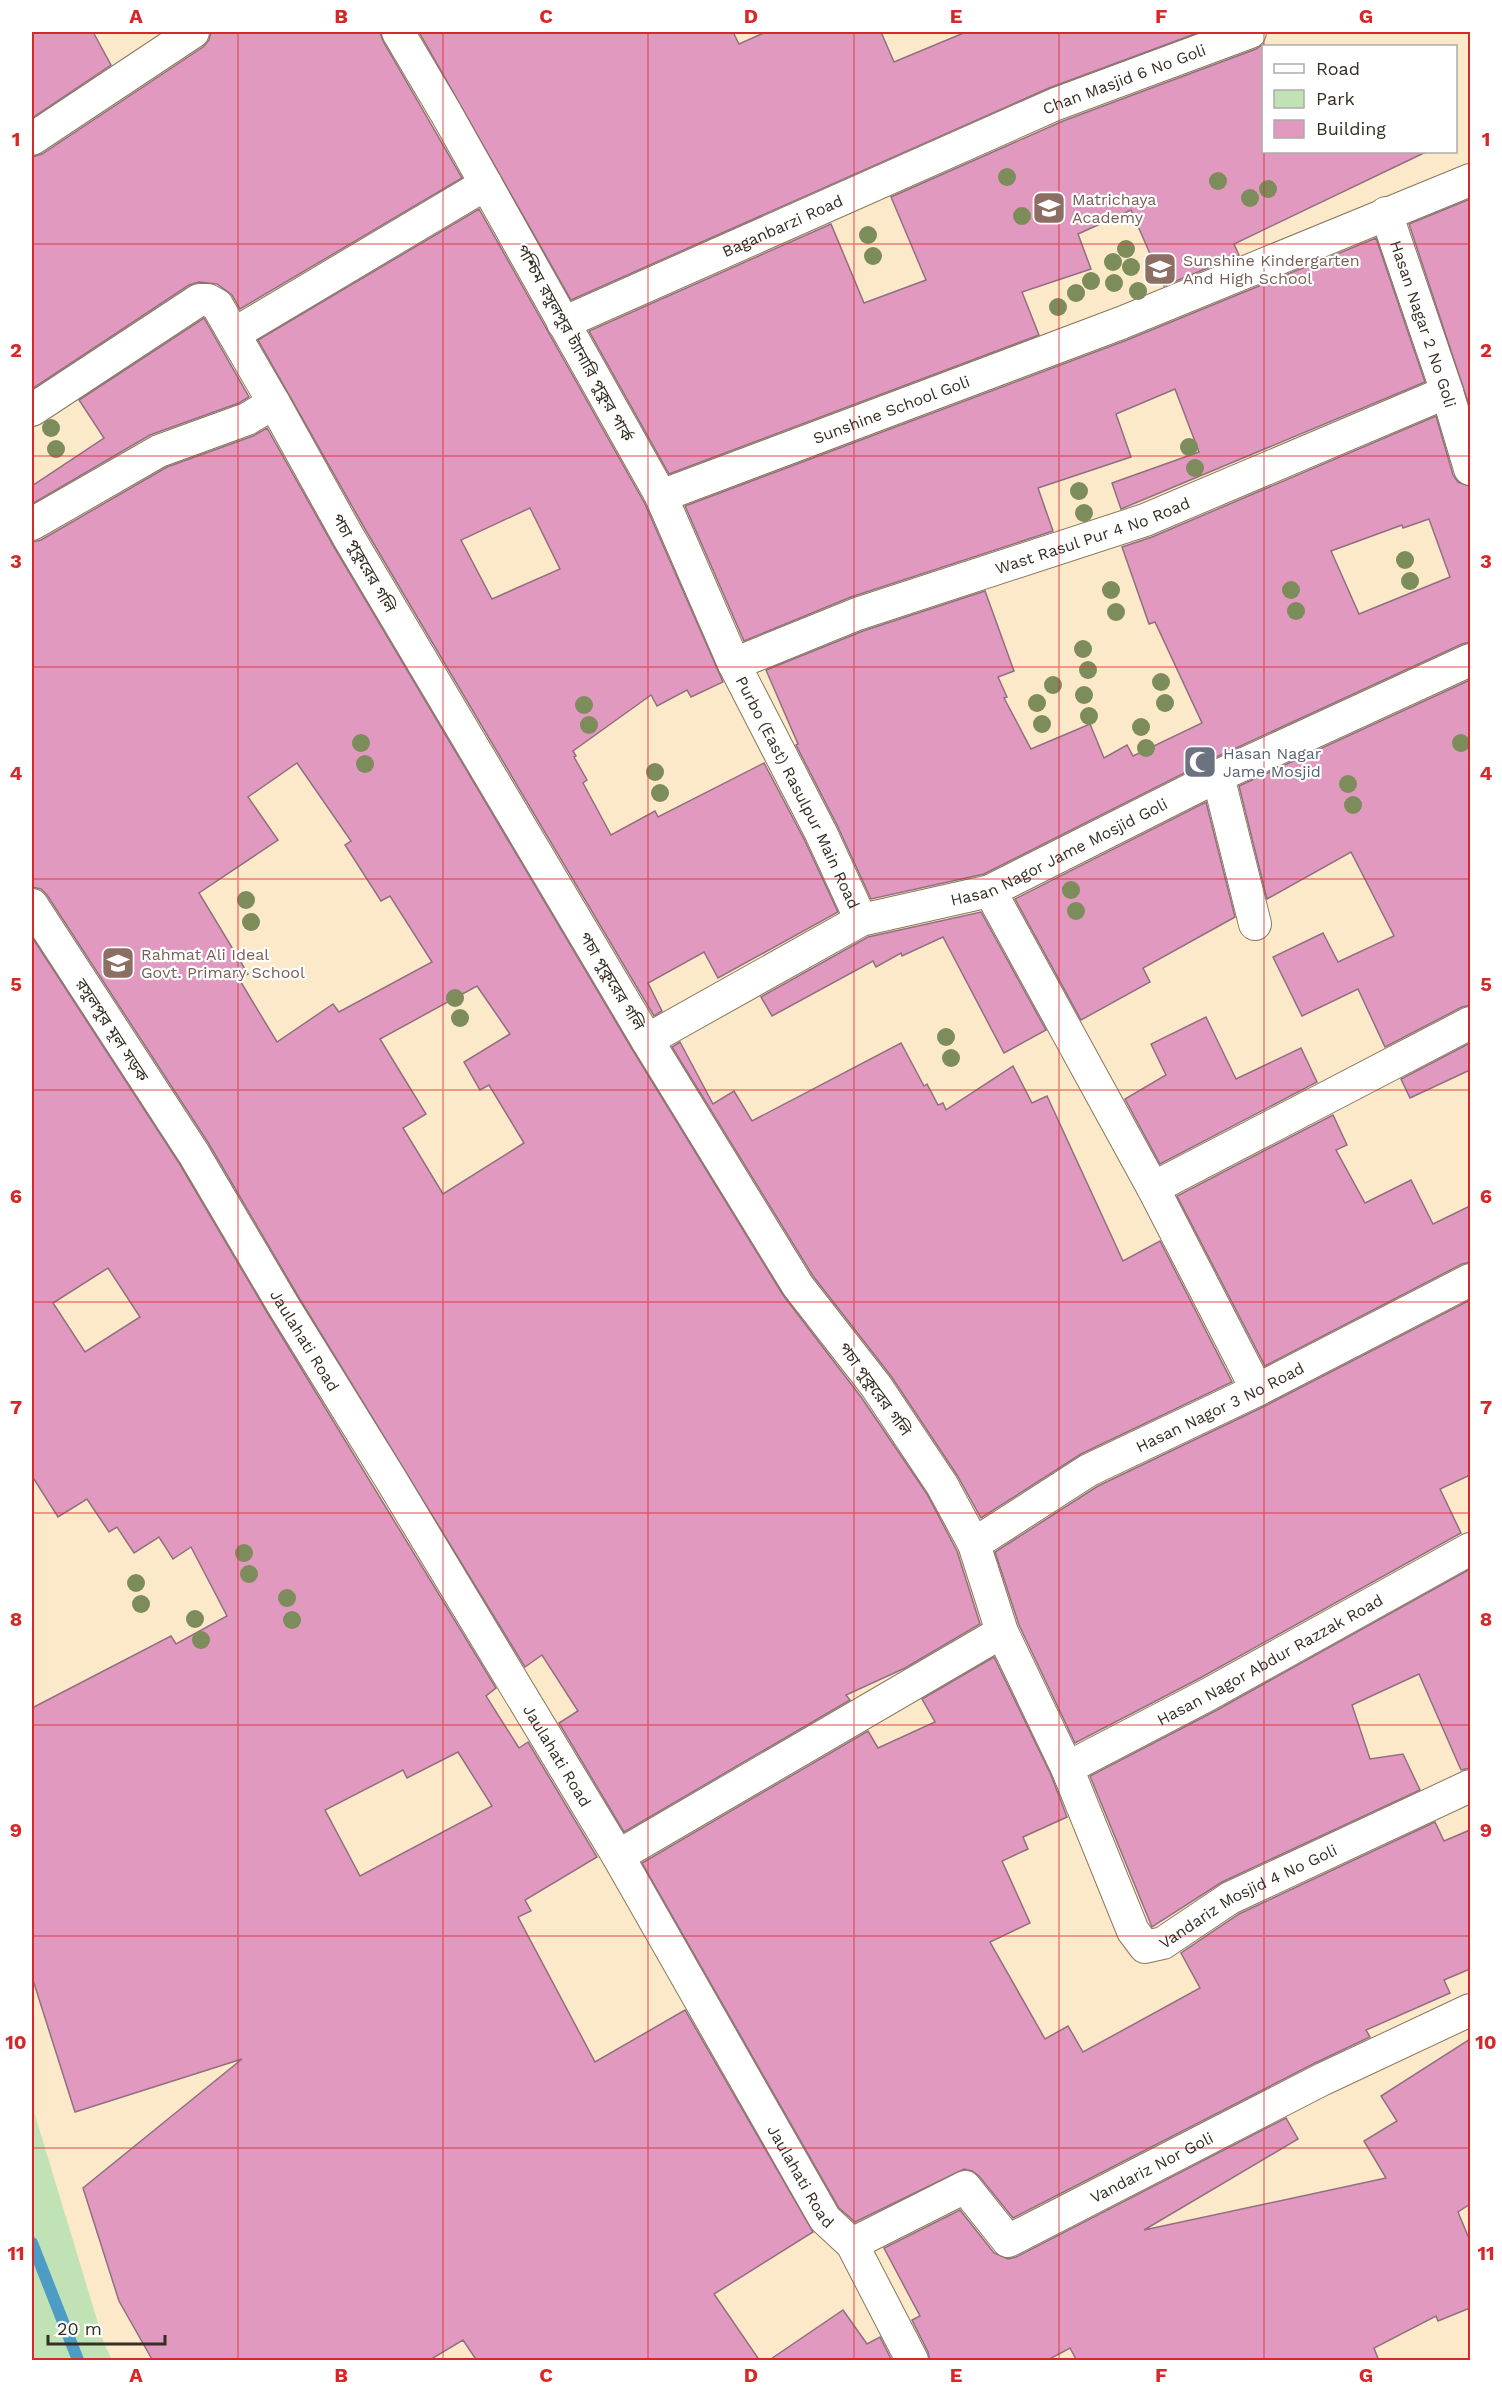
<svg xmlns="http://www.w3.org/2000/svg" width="1502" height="2392" viewBox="0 0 1502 2392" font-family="'Work Sans','Noto Sans Bengali',sans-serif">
  <rect width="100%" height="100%" fill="#fbe9c9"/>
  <!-- green -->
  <polygon fill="#c0e2b4" points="32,2105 104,2343 112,2360 32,2360"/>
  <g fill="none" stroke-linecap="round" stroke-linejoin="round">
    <!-- stream -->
    <polyline stroke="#4c9cc5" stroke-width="12" points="32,2243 78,2360"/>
  </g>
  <!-- building -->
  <g fill="#e299bf" stroke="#907080" stroke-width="1.5" fill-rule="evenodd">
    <polygon points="32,32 93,32 111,65 32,118"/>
    <polygon points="211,32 380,32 383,41 462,178 240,309 232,295 217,284 199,282 189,285 32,389 32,157 42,154 203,47 209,40"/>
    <polygon points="419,32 733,32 739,44 766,32 881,32 894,62 966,32 1200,32 1049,88 571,300"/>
    <polygon points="1263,44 1263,152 1426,152 1234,244 1239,255 1164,286 1131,210 1078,234 1091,269 1022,292 1039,335 669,474 589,331 831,224 864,303 926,280 891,197 1063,121 1256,49"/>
    <polygon points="1470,199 1470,408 1409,224"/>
    <path d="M479,209L645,504L723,682L691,697L687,690L657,706L651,695L573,751L576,756L574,757L587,780L583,783L611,835L655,811L658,817L764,763L805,841L838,912L718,978L704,952L648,983L662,1011L654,1016L365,529L258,340ZM530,508L560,569L492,599L461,540Z"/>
    <polygon points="1376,238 1425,382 1121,509 1112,483 1199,452 1175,389 1116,414 1131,457 1038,488 1053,531 851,597 744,641 685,506 1127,340"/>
    <polygon points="204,318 249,397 239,403 150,435 32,504 32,486 104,438 79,400"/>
    <path d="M1436,416L1453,475L1458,482L1470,486V642L1462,644L1210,760L984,874L871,899L837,825L796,745L798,744L766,670L863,631L985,591L1014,671L998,677L1007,697L1004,698L1031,749L1090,724L1104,758L1127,745L1133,756L1202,723L1155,622L1149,624L1122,547L1152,537ZM1429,519L1450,577L1359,614L1331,551L1402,525L1403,528Z"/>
    <path d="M267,428L334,547L632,1049L783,1295L861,1397L927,1494L957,1551L980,1624L905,1668L846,1695L850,1700L624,1832L559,1723L578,1711L542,1655L525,1667L298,1296L209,1144L47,895L41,889L32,887V542L41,540L167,467L253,436ZM297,763L351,841L345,845L381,901L390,896L432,962L339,1012L333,1004L277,1042L239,979L248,974L199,893L278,840L248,797ZM477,986L510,1034L464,1062L480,1090L489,1085L524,1143L443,1194L403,1128L426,1114L380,1039Z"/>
    <polygon points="1470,680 1470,1005 1462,1007 1385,1047 1358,989 1302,1016 1273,957 1323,933 1338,962 1394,936 1351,852 1267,899 1239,786"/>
    <polygon points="1206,802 1235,917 1143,968 1150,982 1081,1020 1015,899"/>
    <polygon points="981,912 1046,1030 1004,1053 943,937 902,956 901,953 876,967 873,961 772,1016 761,997 868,937"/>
    <path d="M32,937L179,1163L268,1314L496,1688L486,1696L519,1748L528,1742L597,1857L525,1900L531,1911L518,1917L595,2062L685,2010L813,2232L714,2294L760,2361H477L463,2340L428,2361H153L119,2301L83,2188L242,2059L75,2112L32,1977V1708L171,1636L176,1644L227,1616L191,1547L173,1559L159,1537L134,1553L117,1527L109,1532L87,1499L58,1517L32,1476ZM108,1268L140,1317L85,1352L53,1303ZM458,1752L492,1806L360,1876L325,1810L403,1770L407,1778Z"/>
    <polygon points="1206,1017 1236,1079 1301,1048 1317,1082 1160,1164 1125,1099 1166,1075 1151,1044"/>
    <polygon points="680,1042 713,1104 734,1091 752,1121 901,1043 924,1086 927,1084 938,1105 943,1103 946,1110 1013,1066 1032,1103 1047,1096 1123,1261 1160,1241 1232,1382 1081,1454 981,1518 957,1475 891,1376 813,1276 672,1047"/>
    <polygon points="1470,1043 1470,1070 1410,1098 1401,1079"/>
    <polygon points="1333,1115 1347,1145 1336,1150 1365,1203 1411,1180 1433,1224 1470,1206 1470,1262 1462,1264 1265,1366 1177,1196"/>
    <polygon points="1470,1300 1470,1475 1440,1489 1461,1533 1200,1678 1075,1743 1019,1625 995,1552 1098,1486 1265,1406"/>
    <polygon points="1470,1569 1470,1768 1461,1770 1419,1674 1352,1705 1370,1759 1403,1754 1420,1790 1222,1882 1152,1927 1090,1776 1217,1710"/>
    <polygon points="994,1657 1051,1775 1067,1817 1023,1837 1028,1849 1002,1861 1030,1923 990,1942 1045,2039 1068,2026 1083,2052 1200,1988 1181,1953 1239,1914 1435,1822 1444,1841 1470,1830 1470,1969 1444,1980 1450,1993 1366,2030 1370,2037 1315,2063 1013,2218 979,2176 972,2171 964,2169 855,2222 839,2208 642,1863 868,1731 878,1748 935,1722 922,1699"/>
    <polygon points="1470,2039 1470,2204 1458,2212 1470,2241 1470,2308 1438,2321 1436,2316 1374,2348 1379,2361 1077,2361 1070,2348 1046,2361 930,2361 928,2352 912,2320 920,2316 884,2248 960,2210 994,2253 1008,2259 1016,2257 1286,2118 1298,2139 1144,2230 1386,2178 1364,2141 1397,2121 1381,2096"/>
    <polygon points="843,2310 867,2344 880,2337 892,2361 768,2361"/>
  </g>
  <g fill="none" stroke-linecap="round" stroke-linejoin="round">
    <!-- street casing -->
    <g stroke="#89785c" stroke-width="34">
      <g id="street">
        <path id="s1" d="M398,32L446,113L661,496L734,664L821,833L861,920"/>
        <polyline points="32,139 193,32"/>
        <path id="s2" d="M1386,213L1447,392L1470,469"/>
        <path id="s3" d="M563,323L1056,104L1250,32"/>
        <polyline points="234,334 486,184"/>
        <polyline points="32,410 199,300 208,300 217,305 274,403"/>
        <path id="s4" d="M661,496L1121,323L1470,180"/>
        <path id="s5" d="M32,524L159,451L247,419L274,403L349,538L647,1040L798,1286L876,1386L942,1485L974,1544L1002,1632L1067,1768L1133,1931L1145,1947L1163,1943L1230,1898L1470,1786"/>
        <path id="s6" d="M734,664L857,614L1145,520L1447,392"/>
        <polyline points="1218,776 1255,924"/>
        <polyline points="990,891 1153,1188 1257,1390"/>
        <path id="s7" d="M32,905L194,1154L283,1305L390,1478L618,1856L825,2219L852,2244L912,2360"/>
        <path id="s8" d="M647,1040L861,920L990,891L1218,776L1470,660"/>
        <polyline points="1153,1188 1470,1023"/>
        <path id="s9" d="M974,1544L1089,1470L1257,1390L1470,1280"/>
        <path id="s10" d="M1067,1768L1209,1694L1470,1549"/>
        <polyline points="618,1856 1002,1632"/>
        <path id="s11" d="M852,2244L965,2187L1008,2241L1323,2079L1470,2010"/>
      </g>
    </g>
    <!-- street -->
    <use href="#street" stroke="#fff" stroke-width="32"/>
  </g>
  <!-- trees -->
  <g fill="#7c8c5a">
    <circle cx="1007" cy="177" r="9"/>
    <circle cx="1218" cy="181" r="9"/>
    <circle cx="1268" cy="189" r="9"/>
    <circle cx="1250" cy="198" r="9"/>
    <circle cx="1022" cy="216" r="9"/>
    <circle cx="868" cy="235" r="9"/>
    <circle cx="1126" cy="249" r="9"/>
    <circle cx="873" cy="256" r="9"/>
    <circle cx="1113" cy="262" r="9"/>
    <circle cx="1131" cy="267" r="9"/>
    <circle cx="1091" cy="281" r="9"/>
    <circle cx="1114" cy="283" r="9"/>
    <circle cx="1138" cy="291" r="9"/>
    <circle cx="1076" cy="293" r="9"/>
    <circle cx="1058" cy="307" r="9"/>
    <circle cx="51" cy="428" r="9"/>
    <circle cx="1189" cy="447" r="9"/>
    <circle cx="56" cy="449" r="9"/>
    <circle cx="1195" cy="468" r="9"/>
    <circle cx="1079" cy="491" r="9"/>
    <circle cx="1084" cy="513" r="9"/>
    <circle cx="1405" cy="560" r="9"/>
    <circle cx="1410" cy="581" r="9"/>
    <circle cx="1111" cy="590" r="9"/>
    <circle cx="1291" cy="590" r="9"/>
    <circle cx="1296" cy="611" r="9"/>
    <circle cx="1116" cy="612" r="9"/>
    <circle cx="1083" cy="649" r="9"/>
    <circle cx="1088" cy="670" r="9"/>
    <circle cx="1161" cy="682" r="9"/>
    <circle cx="1053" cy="685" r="9"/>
    <circle cx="1084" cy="695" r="9"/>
    <circle cx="1037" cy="703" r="9"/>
    <circle cx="1165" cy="703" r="9"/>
    <circle cx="584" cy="705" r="9"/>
    <circle cx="1089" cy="716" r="9"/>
    <circle cx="1042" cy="724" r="9"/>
    <circle cx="589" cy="725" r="9"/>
    <circle cx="1141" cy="727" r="9"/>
    <circle cx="361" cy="743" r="9"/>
    <circle cx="1461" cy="743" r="9"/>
    <circle cx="1146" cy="748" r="9"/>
    <circle cx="365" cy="764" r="9"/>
    <circle cx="655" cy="772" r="9"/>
    <circle cx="1348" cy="784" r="9"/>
    <circle cx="660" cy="793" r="9"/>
    <circle cx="1353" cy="805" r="9"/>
    <circle cx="1071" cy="890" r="9"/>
    <circle cx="246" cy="900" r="9"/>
    <circle cx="1076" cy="911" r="9"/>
    <circle cx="251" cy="922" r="9"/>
    <circle cx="455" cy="998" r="9"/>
    <circle cx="460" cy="1018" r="9"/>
    <circle cx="946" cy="1037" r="9"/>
    <circle cx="951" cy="1058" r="9"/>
    <circle cx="244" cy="1553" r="9"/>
    <circle cx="249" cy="1574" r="9"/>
    <circle cx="136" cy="1583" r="9"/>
    <circle cx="287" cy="1598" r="9"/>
    <circle cx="141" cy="1604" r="9"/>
    <circle cx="195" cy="1619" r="9"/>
    <circle cx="292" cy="1620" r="9"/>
    <circle cx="201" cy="1640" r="9"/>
  </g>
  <!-- grid -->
  <path fill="none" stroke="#d62828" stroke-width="1.5" stroke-opacity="0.55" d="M238,32V2360M443,32V2360M648,32V2360M854,32V2360M1059,32V2360M1264,32V46M1264,152V2360M32,244H1470M32,456H1470M32,667H1470M32,879H1470M32,1090H1470M32,1302H1470M32,1513H1470M32,1725H1470M32,1936H1470M32,2148H1470"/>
  <!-- icons -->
  <defs>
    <g id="school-square" transform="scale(1.725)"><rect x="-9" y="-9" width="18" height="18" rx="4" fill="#8d6e63" stroke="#fff"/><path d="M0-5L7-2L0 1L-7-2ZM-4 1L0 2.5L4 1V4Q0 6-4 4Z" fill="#fff"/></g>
    <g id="mosque-square" transform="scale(1.725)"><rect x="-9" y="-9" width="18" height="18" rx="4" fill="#6b7280" stroke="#fff"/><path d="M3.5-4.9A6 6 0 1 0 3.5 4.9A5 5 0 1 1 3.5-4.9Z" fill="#fff"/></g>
  </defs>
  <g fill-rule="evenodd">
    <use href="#school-square" x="1049" y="208"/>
    <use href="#school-square" x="1160" y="269"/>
    <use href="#mosque-square" x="1200" y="762"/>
    <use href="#school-square" x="118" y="963"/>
  </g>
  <g text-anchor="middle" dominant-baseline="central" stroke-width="4.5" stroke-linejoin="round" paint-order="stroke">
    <!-- street labels -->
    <g font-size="16" fill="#352e22" stroke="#fff">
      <text stroke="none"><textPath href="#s3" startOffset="612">Chan Masjid 6 No Goli</textPath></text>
      <text stroke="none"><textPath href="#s3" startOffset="240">Baganbarzi Road</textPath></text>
      <text stroke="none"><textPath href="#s2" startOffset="117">Hasan Nagar 2 No Goli</textPath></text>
      <text transform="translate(575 343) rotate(61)">পশ্চিম রসুলপুর ট্যানারি পুকুর পার্ক</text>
      <text stroke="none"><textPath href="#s4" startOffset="246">Sunshine School Goli</textPath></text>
      <text stroke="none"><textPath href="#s6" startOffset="381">Wast Rasul Pur 4 No Road</textPath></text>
      <text transform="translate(364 563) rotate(60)">পচা পুকুরের গলি</text>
      <text stroke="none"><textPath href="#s1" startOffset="860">Purbo (East) Rasulpur Main Road</textPath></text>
      <text stroke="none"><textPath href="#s8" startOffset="456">Hasan Nagor Jame Mosjid Goli</textPath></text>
      <text transform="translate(612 981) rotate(59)">পচা পুকুরের গলি</text>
      <text transform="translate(112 1030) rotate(57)">রসুলপুর মূল সড়ক</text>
      <text stroke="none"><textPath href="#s7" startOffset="514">Jaulahati Road</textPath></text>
      <text transform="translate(875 1389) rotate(54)">পচা পুকুরের গলি</text>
      <text stroke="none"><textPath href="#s9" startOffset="282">Hasan Nagor 3 No Road</textPath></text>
      <text stroke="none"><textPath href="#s10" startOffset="230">Hasan Nagor Abdur Razzak Road</textPath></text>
      <text stroke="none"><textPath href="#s7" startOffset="1000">Jaulahati Road</textPath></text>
      <text stroke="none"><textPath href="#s5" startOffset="2166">Vandariz Mosjid 4 No Goli</textPath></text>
      <text stroke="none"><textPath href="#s11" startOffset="357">Vandariz Nor Goli</textPath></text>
      <text stroke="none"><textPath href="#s7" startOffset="1486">Jaulahati Road</textPath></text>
    </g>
    <!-- education labels -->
    <g font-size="16" fill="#785e54" stroke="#fff" text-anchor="start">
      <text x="1072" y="199">Matrichaya<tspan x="1072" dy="18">Academy</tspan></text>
      <text x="1183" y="260">Sunshine Kindergarten<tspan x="1183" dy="18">And High School</tspan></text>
      <text x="141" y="954">Rahmat Ali Ideal<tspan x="141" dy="18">Govt. Primary School</tspan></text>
    </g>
    <!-- worship labels -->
    <g font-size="16" fill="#5b616d" stroke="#fff" text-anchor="start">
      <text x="1223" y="753">Hasan Nagar<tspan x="1223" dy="18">Jame Mosjid</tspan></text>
    </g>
  </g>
  <!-- border -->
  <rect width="1502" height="2392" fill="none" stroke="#ffffff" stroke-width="66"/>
  <!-- legend -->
  <rect x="1262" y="45" width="195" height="108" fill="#ffffff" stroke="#aeaba7" stroke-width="1.5"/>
  <rect x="1274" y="64" width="30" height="9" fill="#ffffff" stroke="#aeaba7" stroke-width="1.5"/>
  <text x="1316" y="75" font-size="18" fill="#352e22">Road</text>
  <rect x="1274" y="90" width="30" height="18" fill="#c0e2b4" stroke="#aeaba7" stroke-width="1.5"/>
  <text x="1316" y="105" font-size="18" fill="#352e22">Park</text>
  <rect x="1274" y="120" width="30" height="18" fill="#e299bf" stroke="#aeaba7" stroke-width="1.5"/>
  <text x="1316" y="135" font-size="18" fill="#352e22">Building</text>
  <!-- scale -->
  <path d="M48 2335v9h117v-9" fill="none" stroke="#352e22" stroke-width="3"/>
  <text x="57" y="2335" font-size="18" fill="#352e22" stroke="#ffffff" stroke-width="4.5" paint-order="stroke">20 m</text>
  <rect x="33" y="33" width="1436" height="2326" fill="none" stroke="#d62828" stroke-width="2"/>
  <g font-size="20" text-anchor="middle" font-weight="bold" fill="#d62828">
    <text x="136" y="23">A</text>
    <text x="341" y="23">B</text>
    <text x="546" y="23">C</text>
    <text x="751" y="23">D</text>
    <text x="956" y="23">E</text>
    <text x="1161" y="23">F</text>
    <text x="1366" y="23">G</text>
    <text x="16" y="146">1</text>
    <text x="1486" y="146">1</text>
    <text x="16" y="357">2</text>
    <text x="1486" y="357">2</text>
    <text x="16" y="568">3</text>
    <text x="1486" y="568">3</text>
    <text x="16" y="780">4</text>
    <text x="1486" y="780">4</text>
    <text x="16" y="991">5</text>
    <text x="1486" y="991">5</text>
    <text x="16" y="1203">6</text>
    <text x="1486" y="1203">6</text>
    <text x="16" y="1414">7</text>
    <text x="1486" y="1414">7</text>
    <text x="16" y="1626">8</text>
    <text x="1486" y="1626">8</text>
    <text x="16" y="1837">9</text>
    <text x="1486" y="1837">9</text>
    <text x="16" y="2049">10</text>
    <text x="1486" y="2049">10</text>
    <text x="16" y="2260">11</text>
    <text x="1486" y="2260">11</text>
    <text x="136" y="2382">A</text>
    <text x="341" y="2382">B</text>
    <text x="546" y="2382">C</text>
    <text x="751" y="2382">D</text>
    <text x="956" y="2382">E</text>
    <text x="1161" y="2382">F</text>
    <text x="1366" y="2382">G</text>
  </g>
</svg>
